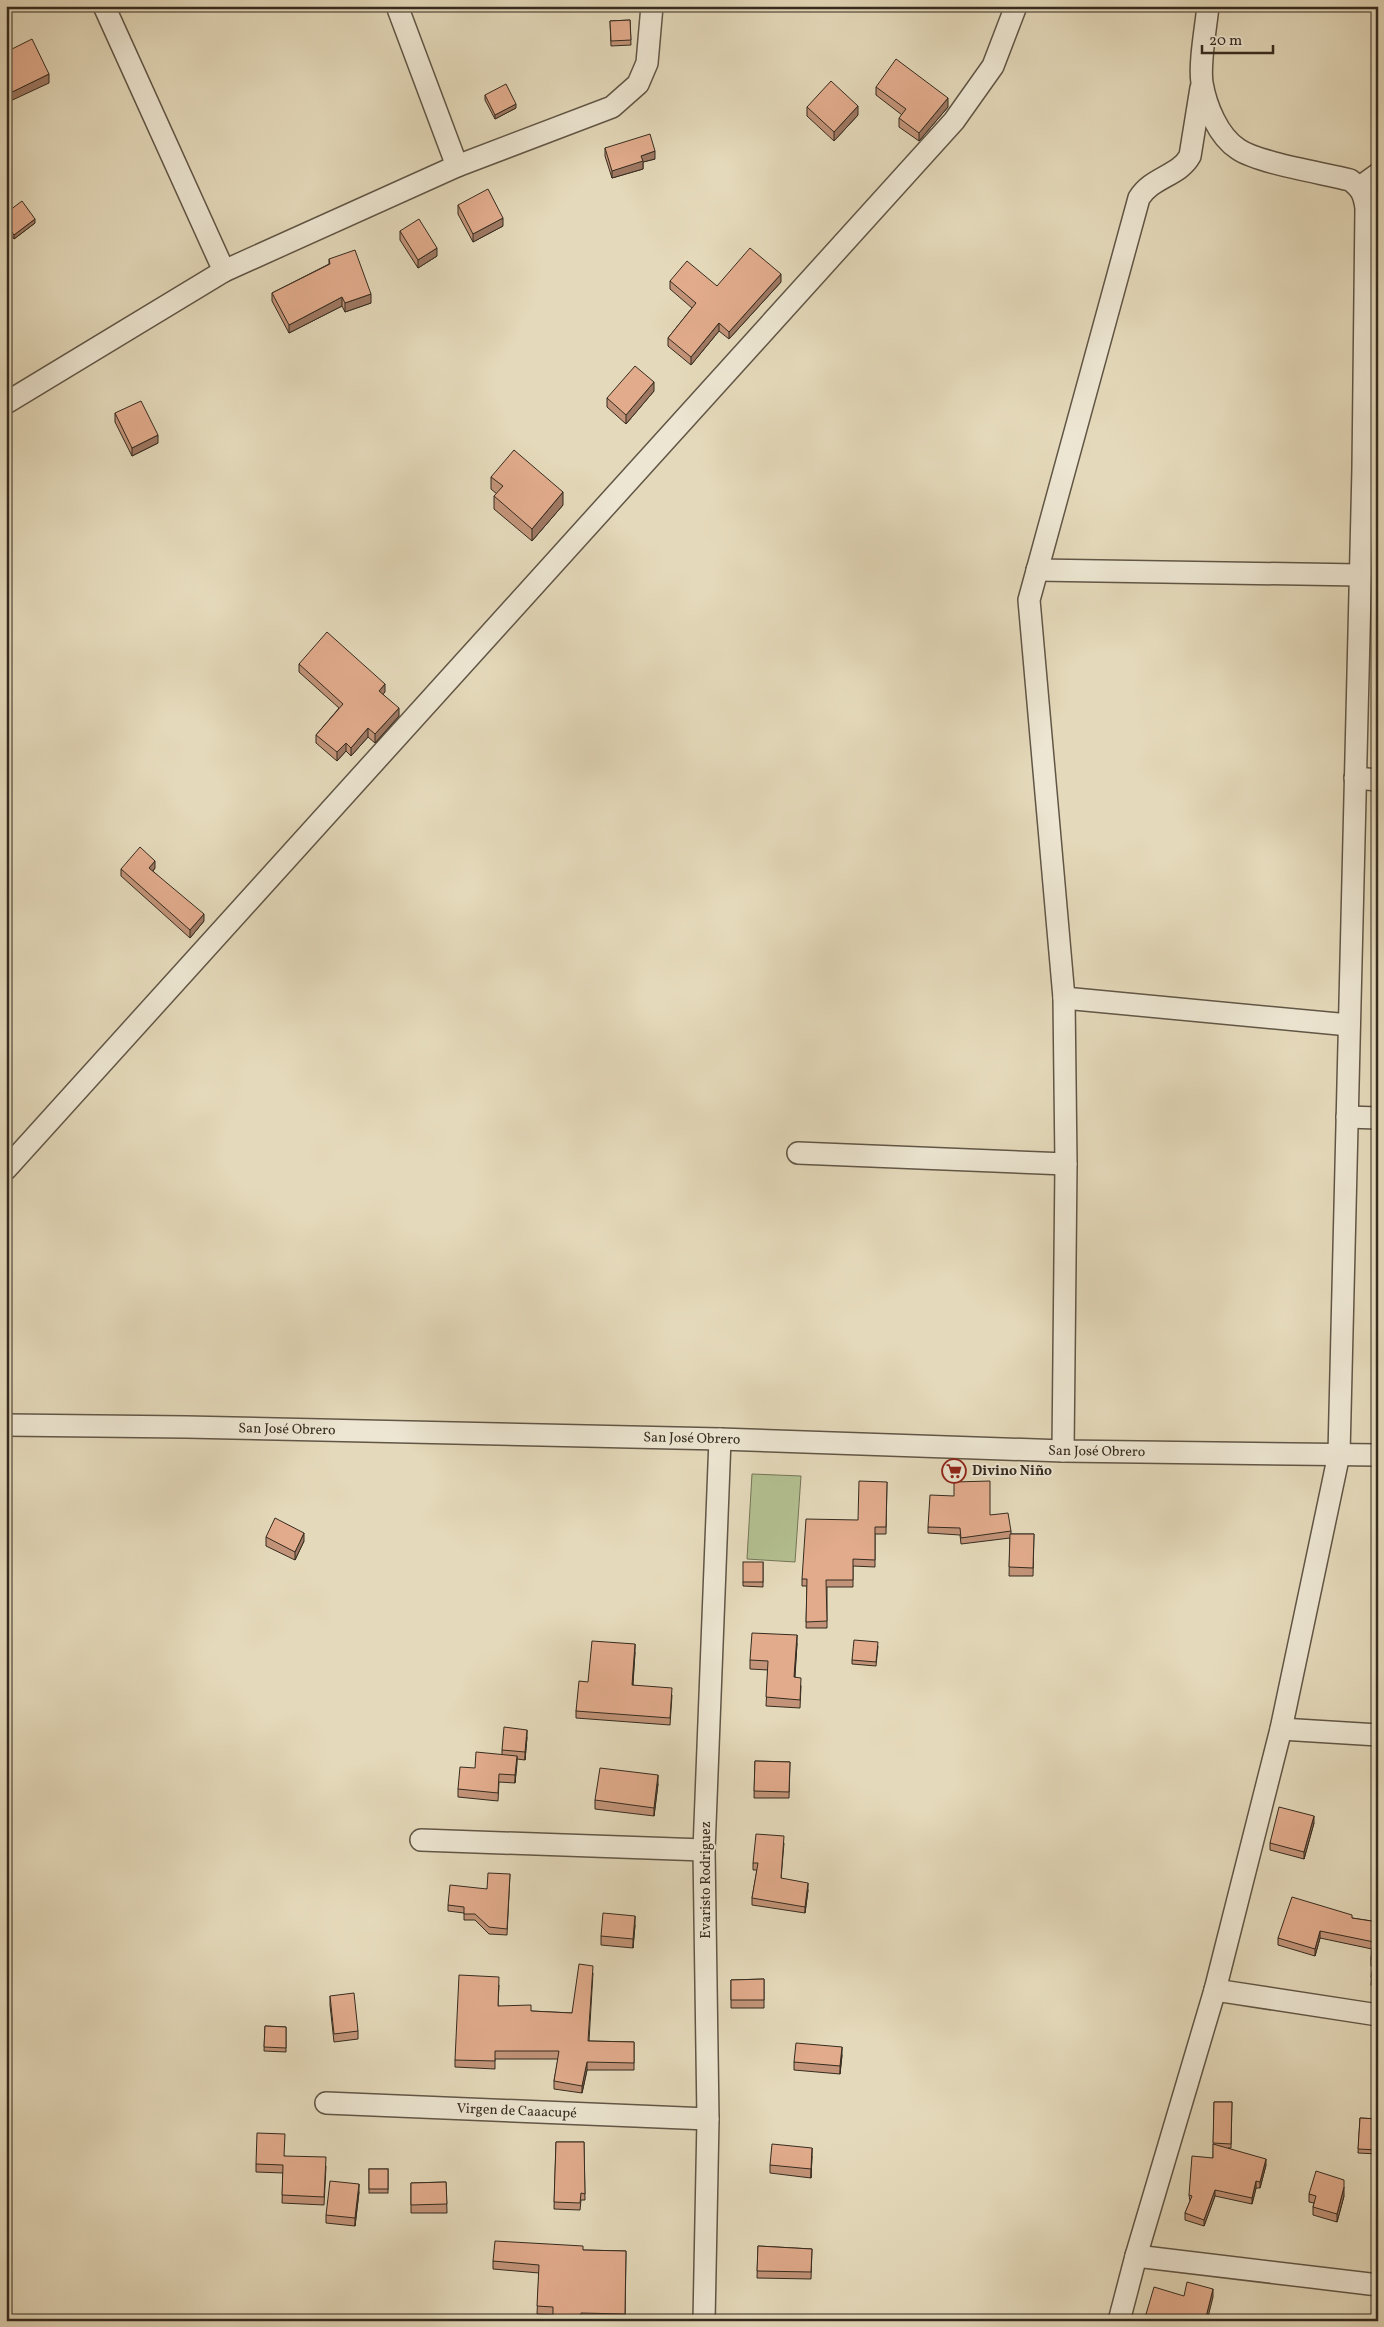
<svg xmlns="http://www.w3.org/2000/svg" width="1384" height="2327" viewBox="0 0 1384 2327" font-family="Vollkorn,serif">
  <rect width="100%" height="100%" fill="#e4d9ba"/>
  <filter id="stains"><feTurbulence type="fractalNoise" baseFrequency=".004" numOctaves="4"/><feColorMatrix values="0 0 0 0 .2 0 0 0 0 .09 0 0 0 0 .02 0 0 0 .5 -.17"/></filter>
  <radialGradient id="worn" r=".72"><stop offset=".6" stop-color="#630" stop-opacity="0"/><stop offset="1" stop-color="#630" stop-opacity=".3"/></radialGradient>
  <!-- green -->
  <polygon fill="#b3bf90" stroke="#747558" points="752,1474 801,1476 795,1562 747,1559"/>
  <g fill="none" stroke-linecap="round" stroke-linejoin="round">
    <!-- street casing -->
    <g stroke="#615646" stroke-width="24">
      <g id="street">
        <polyline points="104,6 224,271"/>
        <polyline points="397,6 457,166"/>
        <polyline points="1360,187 1378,174"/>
        <polyline points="6,403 224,271 457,166 612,107 638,84 647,63 652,6"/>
        <polyline points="1037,570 1360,575"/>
        <polyline points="1355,778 1378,780"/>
        <polyline points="1064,998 1349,1025"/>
        <polyline points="1347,1117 1378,1118"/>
        <polyline points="798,1153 1066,1164"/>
        <polyline points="6,1169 954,121 993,66 1016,6"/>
        <path id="s1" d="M6,1425L186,1427L720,1439L1063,1451L1378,1455"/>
        <path d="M1063,1451L1066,1164L1064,998L1029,600L1139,198C1152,177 1179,176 1190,156L1201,88"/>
        <polyline points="1281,1729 1378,1735"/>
        <polyline points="421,1840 704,1850"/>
        <polyline points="1215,1990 1378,2015"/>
        <path id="s2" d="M326,2103L708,2119"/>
        <polyline points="1136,2256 1378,2285"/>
        <polyline points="704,2321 708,2119 704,1850 720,1439"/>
        <path d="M1119,2321L1136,2256L1215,1990L1281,1729L1339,1454L1363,469L1366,208C1364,194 1361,188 1350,180C1323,173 1258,163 1238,149C1218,136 1206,106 1202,83C1199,63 1206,27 1208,6"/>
      </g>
    </g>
    <!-- street -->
    <use href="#street" stroke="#ede6d2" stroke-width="21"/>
  </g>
  <!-- wall -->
  <g fill="#c29378" stroke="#352b1f">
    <polygon points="630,20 631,45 611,46 610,21"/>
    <polygon points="876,87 948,107 919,141 899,127 899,118 902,115 876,95"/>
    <polygon points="485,95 516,108 495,119 485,100"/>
    <polygon points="807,107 858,115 834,141 807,116"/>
    <polygon points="605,148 655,159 643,162 643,169 612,178 605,156"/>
    <polygon points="458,205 503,226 473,242 458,214"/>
    <polygon points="6,213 35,223 14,239 6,228"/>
    <polygon points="400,231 437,256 418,268 400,240"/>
    <polygon points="329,259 371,303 345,312 342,306 289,333 272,301 272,293 329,264"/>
    <polygon points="670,281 717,286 781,282 729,339 719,331 691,365 668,346 668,338 692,308 670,289"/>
    <polygon points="654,391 626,424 607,407 607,398"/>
    <polygon points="115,413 158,443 132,456 115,422"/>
    <polygon points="491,477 563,505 532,541 494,509 494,496 497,494 491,489"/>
    <polygon points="299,664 385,692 383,694 399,716 375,743 368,737 351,756 346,751 337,761 316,743 316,735 339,708 299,672"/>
    <polygon points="155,868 153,871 204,921 190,938 121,876 121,869"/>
    <polygon points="887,1482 886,1534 875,1534 875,1567 853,1566 853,1587 827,1587 827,1628 806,1628 807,1586 802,1586 802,1579 858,1520"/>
    <polygon points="990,1515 1011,1531 1011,1534 1034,1534 1033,1576 1009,1576 1010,1538 961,1544 960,1535 928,1533 928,1527"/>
    <polygon points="266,1537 304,1541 295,1560 266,1546"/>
    <polygon points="763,1562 763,1587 743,1586 743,1582"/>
    <polygon points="797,1643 795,1677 801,1686 800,1708 766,1706 768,1670 750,1669 750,1660"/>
    <polygon points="878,1646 876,1666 852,1664 852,1660"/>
    <polygon points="635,1652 633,1685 672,1695 670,1725 576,1718 576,1711 588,1682"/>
    <polygon points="527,1737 525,1760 517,1759 515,1783 499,1782 498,1801 458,1797 458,1789 475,1768 502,1755 502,1750"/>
    <polygon points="755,1761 790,1762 789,1798 754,1798"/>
    <polygon points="658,1784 654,1816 595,1809 595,1800"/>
    <polygon points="1314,1823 1304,1859 1270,1850 1270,1843"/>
    <polygon points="784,1843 781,1879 808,1890 805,1913 752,1905 752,1898 757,1870 753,1870 753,1863"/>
    <polygon points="510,1874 507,1935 489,1934 475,1920 464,1920 464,1913 448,1911 448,1905 487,1889"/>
    <polygon points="1352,1918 1378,1922 1378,1986 1371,1985 1373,1967 1371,1966 1371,1959 1372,1949 1320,1938 1315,1956 1278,1945 1278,1938"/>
    <polygon points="635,1925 633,1948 601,1945 601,1936"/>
    <polygon points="593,1973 589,2041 634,2042 634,2070 587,2070 582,2093 554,2089 554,2081 558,2059 495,2059 495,2069 455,2067 455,2060 499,1985 498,2006 531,2011 572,2013"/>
    <polygon points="764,1979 764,2008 731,2008 731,1980"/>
    <polygon points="330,1996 358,2031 358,2039 334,2042 330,2005"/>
    <polygon points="265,2026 286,2027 286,2052 264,2051"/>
    <polygon points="842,2055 840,2074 794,2070 794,2062"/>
    <polygon points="1214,2102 1232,2102 1231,2148 1228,2148 1266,2165 1260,2188 1256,2188 1252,2204 1215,2196 1204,2226 1185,2220 1185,2213 1190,2201 1189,2195 1213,2158"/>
    <polygon points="1360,2118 1378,2119 1378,2154 1358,2153"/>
    <polygon points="556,2142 584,2142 585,2200 581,2200 580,2210 554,2209"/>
    <polygon points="284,2156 326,2166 324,2205 282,2203 283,2173 256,2172 256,2164"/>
    <polygon points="812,2156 811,2178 770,2173 770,2165"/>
    <rect x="369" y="2169" width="19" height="24"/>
    <polygon points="446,2182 447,2213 411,2213 411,2183"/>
    <polygon points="359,2192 355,2226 326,2223 326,2215"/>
    <polygon points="1309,2194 1344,2196 1337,2222 1313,2215 1313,2207 1314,2203 1309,2202"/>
    <polygon points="758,2246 812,2249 811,2279 757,2278"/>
    <polygon points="583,2250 626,2251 625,2321 581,2320 553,2315 537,2314 539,2273 493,2269 493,2261"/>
  </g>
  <!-- shaded-wall -->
  <g fill="#9e7862" stroke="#352b1f">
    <polygon points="49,74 49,83 6,103 6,95"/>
    <polygon points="948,98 948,107 919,141 919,133"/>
    <polygon points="516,104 516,108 495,119 495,115"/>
    <polygon points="858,106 858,115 834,141 834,132"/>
    <polygon points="655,151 655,159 643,162 643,169 612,178 612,171 641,156"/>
    <polygon points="503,218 503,226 473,242 473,234"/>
    <polygon points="35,219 35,223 14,239 14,235"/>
    <polygon points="437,248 437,256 418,268 418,260"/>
    <polygon points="781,274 781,282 729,339 729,332"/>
    <polygon points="371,294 371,303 345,312 345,303"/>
    <polygon points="342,297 342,306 289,333 289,325"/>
    <polygon points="719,323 719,331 691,365 691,357"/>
    <polygon points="654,382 654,391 626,424 626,415"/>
    <polygon points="158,435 158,443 132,456 132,448"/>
    <polygon points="563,492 563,505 532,541 532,529"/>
    <polygon points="385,684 385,692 379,699 379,691"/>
    <polygon points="399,708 399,716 375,743 375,734"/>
    <polygon points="368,728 368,737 351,756 351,748"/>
    <polygon points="346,743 346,751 337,761 337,752"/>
    <polygon points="155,861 155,868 149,875 149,868"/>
    <polygon points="204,914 204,921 190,938 190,930"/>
    <polygon points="304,1533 304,1541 295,1560 295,1552"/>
    <polygon points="797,1635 797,1643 794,1686 794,1677"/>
    <polygon points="635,1644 635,1652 632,1693 632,1685"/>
    <polygon points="527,1730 527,1737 525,1760 525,1752"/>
    <polygon points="517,1756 517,1764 515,1783 515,1775"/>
    <polygon points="658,1775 658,1784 654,1816 654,1808"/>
    <polygon points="1314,1816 1314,1823 1304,1859 1304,1852"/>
    <polygon points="808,1883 808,1890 805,1913 805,1907"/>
    <polygon points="635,1916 635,1925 633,1948 633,1939"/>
    <polygon points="1320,1931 1320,1938 1315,1956 1315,1949"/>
    <polygon points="842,2047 842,2055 840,2074 840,2066"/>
    <polygon points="587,2062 587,2070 582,2093 582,2086"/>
    <polygon points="812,2148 812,2156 811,2178 811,2169"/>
    <polygon points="1266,2159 1266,2165 1260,2188 1260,2182"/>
    <polygon points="1256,2181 1256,2188 1252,2204 1252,2198"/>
    <polygon points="359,2184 359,2192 355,2226 355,2218"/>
    <polygon points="1344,2187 1344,2196 1337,2222 1337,2214"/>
    <polygon points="1215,2190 1215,2196 1204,2226 1204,2220"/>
    <polygon points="1213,2289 1213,2297 1207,2321 1205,2321"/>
  </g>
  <!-- building -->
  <g fill="#e1ab8c" stroke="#352b1f">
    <polygon points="630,20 631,40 611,41 610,21"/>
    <polygon points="32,39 49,74 6,95 6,52"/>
    <polygon points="896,59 948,98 919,133 899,118 906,109 876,87"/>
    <polygon points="831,81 858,106 834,132 807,107"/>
    <polygon points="506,84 516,104 495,115 485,95"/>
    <polygon points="650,134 655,151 641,156 643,161 612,171 605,148"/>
    <polygon points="488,189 503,218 473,234 458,205"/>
    <polygon points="22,201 35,219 14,235 6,224 6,213"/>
    <polygon points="419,219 437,248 418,260 400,231"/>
    <polygon points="750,248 781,274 729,332 719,323 691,357 668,338 696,303 670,281 687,261 717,286"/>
    <polygon points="355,250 371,294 345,303 342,297 289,325 272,293 330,264 329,259"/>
    <polygon points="635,366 654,382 626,415 607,398"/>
    <polygon points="141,401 158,435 132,448 115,413"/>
    <polygon points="514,450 563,492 532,529 494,496 503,486 491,477"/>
    <polygon points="327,632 385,684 379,691 399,708 375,734 368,728 351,748 346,743 337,752 316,735 343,704 299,664"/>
    <polygon points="140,847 155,861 149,868 204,914 190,930 121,869"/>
    <polygon points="859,1481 887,1482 886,1527 875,1527 875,1560 853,1559 853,1580 826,1580 827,1621 806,1622 807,1579 802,1579 806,1519 858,1520"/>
    <polygon points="990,1481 990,1515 1008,1513 1011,1531 961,1538 960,1528 928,1527 930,1495 954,1496 954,1482"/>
    <polygon points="275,1518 304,1533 295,1552 266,1537"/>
    <polygon points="1010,1534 1034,1534 1033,1568 1009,1567"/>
    <rect x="743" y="1562" width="20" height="20"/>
    <polygon points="752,1633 797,1635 794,1677 801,1678 800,1700 766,1697 768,1661 750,1660"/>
    <polygon points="854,1640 878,1642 876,1662 852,1660"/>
    <polygon points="592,1641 635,1644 632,1685 672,1688 670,1718 576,1711 579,1681 588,1682"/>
    <polygon points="504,1727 527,1730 525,1752 502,1750"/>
    <polygon points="476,1752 517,1756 515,1775 499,1774 498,1793 458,1789 460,1767 475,1768"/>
    <polygon points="755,1761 790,1762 789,1792 754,1791"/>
    <polygon points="600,1768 658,1775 654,1808 595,1800"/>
    <polygon points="1279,1807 1314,1816 1304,1852 1270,1843"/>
    <polygon points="756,1834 784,1836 781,1878 808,1883 805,1907 752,1898 758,1863 753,1863"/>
    <polygon points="488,1873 510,1874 507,1929 489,1927 475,1914 464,1914 464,1907 448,1905 450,1885 487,1889"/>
    <polygon points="1292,1897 1352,1915 1352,1918 1378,1922 1378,1978 1371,1977 1374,1959 1371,1959 1374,1942 1320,1931 1315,1949 1278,1938"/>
    <polygon points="603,1913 635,1916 633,1939 601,1936"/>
    <polygon points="579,1964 593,1966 588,2041 634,2042 634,2063 587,2062 582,2086 554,2081 559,2051 495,2051 495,2061 455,2060 459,1975 499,1977 498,2006 531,2005 531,2011 572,2013"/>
    <polygon points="764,1979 764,2000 731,2000 731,1980"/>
    <polygon points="354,1993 358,2031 334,2034 330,1996"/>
    <polygon points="265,2026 286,2027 286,2048 264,2047"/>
    <polygon points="796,2043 842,2047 840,2066 794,2062"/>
    <polygon points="1214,2102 1232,2102 1231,2144 1213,2143"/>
    <polygon points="1360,2118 1378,2119 1378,2150 1358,2149"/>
    <polygon points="257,2133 285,2134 284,2156 326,2157 324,2197 282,2195 283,2165 256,2164"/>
    <polygon points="556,2142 584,2142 585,2194 581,2193 580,2203 554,2202"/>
    <polygon points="772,2144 812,2148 811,2169 770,2165"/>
    <polygon points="1213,2144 1266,2159 1260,2182 1256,2181 1252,2198 1215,2190 1204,2220 1185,2213 1192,2196 1189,2195 1192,2156 1213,2158"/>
    <rect x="369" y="2169" width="19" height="20"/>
    <polygon points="1316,2171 1344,2180 1344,2187 1337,2214 1313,2207 1316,2196 1309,2194"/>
    <polygon points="330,2181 359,2184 355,2218 326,2215"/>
    <polygon points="446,2182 447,2204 411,2205 411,2183"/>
    <polygon points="495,2241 583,2246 583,2250 626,2251 625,2314 581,2313 580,2321 553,2321 553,2307 537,2306 539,2265 493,2261"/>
    <polygon points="758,2246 812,2249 811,2272 757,2271"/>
    <polygon points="1187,2282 1213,2289 1205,2321 1144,2321 1154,2287 1184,2296"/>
  </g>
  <!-- icons -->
  <defs>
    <g id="supermarket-ring" transform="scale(1.25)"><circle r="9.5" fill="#ede6d2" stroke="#8f2418" stroke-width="1.5"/><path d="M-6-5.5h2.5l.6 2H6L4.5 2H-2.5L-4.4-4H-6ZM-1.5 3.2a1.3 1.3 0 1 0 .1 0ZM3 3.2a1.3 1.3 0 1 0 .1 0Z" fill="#8f2418"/></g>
  </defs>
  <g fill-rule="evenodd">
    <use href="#supermarket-ring" x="954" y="1471"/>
  </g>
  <g text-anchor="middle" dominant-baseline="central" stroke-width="4" stroke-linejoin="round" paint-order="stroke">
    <!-- street labels -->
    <g font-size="14" fill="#352b1f" stroke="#ede6d2">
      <text stroke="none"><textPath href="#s1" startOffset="281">San José Obrero</textPath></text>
      <text stroke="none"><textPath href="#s1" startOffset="686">San José Obrero</textPath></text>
      <text stroke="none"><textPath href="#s1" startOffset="1091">San José Obrero</textPath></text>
      <text transform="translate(706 1880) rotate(-90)">Evaristo Rodriguez</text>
      <text stroke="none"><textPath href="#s2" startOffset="191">Virgen de Caaacupé</textPath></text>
    </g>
    <!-- poi labels -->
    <g font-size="14" font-weight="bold" fill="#352b1f" stroke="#ede6d2" text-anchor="start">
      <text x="972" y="1471">Divino Niño</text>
    </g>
  </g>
  <!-- margin -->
  <rect width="1384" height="2327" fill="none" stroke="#e4d9ba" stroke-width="25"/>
  <rect x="8" y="8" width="1369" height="2312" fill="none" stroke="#352b1f" stroke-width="2.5"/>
  <rect x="12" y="12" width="1359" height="2302" fill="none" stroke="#352b1f"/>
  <!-- scale -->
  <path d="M1202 45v8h71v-8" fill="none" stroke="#352b1f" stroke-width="2.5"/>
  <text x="1209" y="45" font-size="15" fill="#352b1f" stroke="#ede6d2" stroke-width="4" paint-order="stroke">20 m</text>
  <rect width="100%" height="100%" filter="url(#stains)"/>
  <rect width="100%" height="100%" fill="url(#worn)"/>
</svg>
